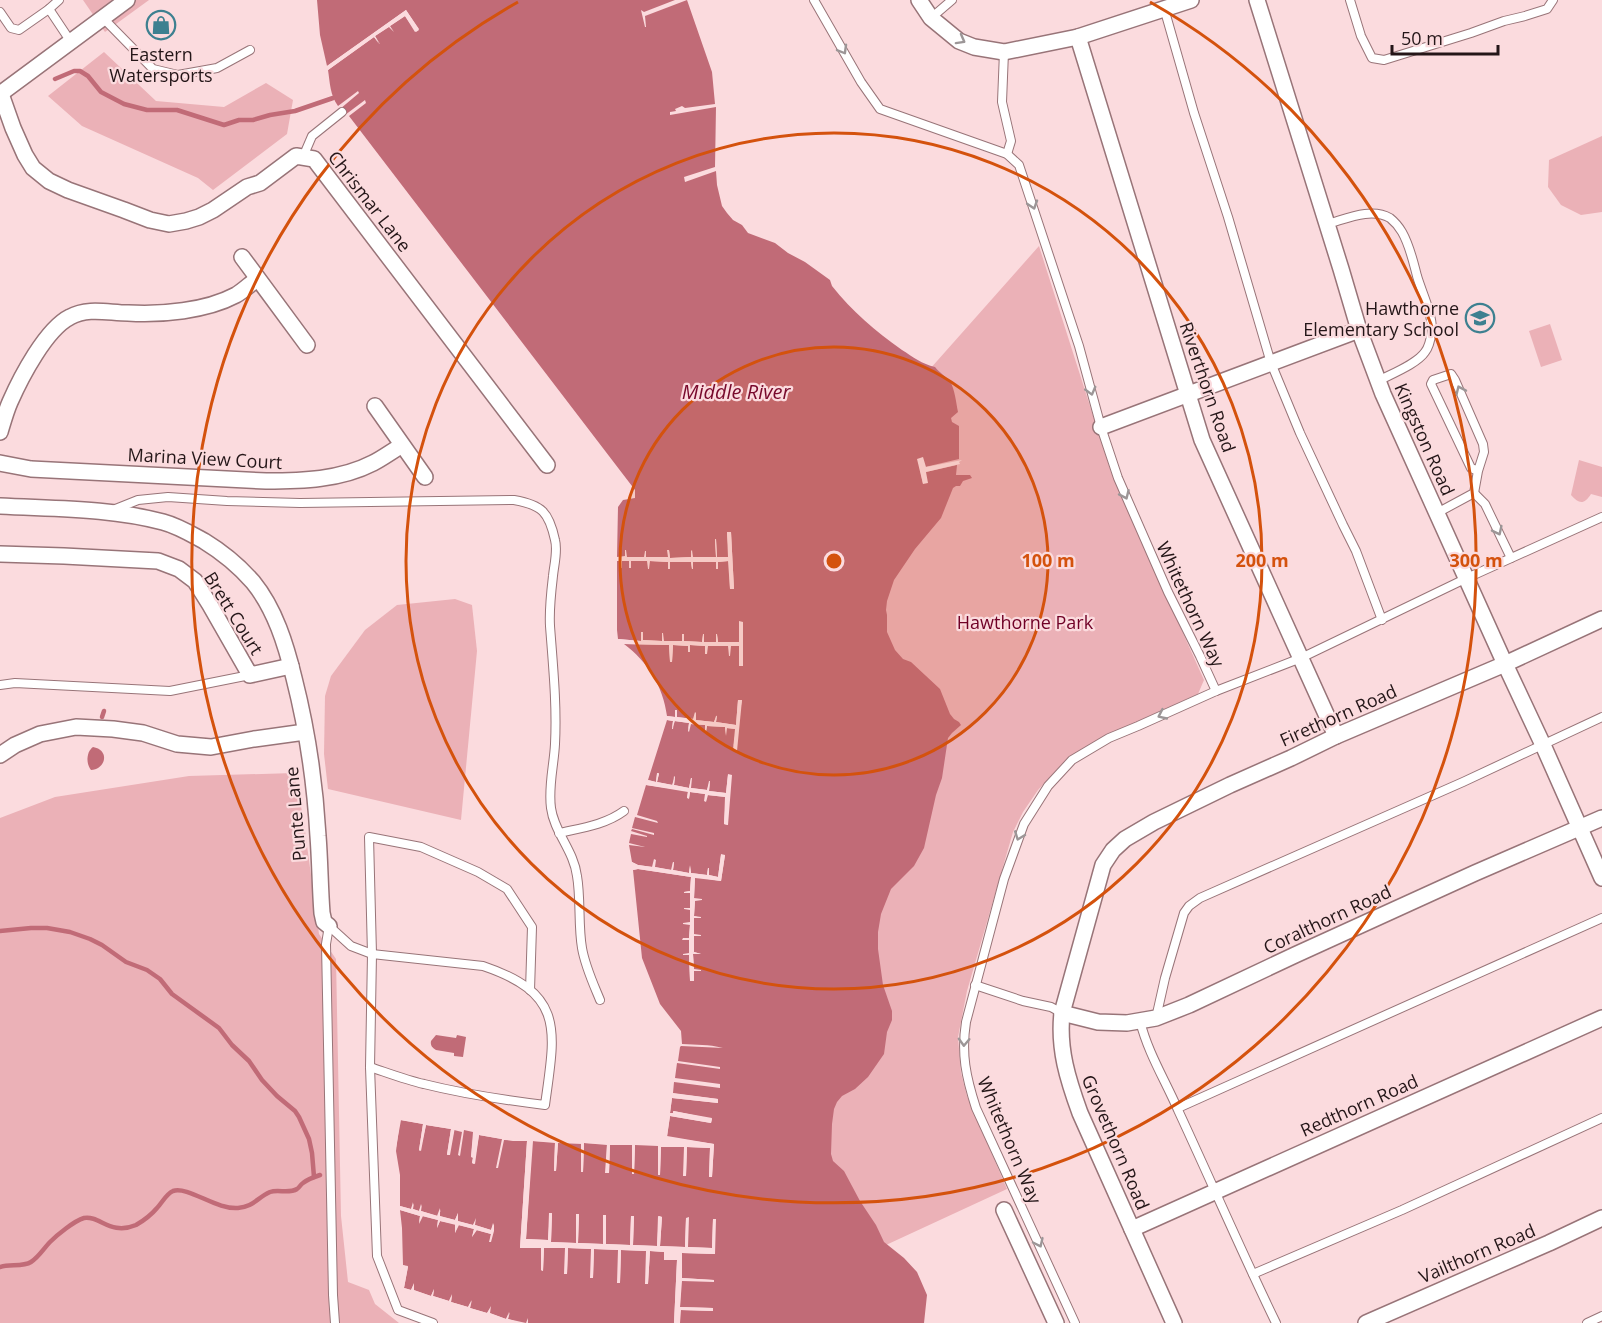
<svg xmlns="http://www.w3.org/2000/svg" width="1602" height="1323" viewBox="0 0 1602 1323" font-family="'Open Sans',sans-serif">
  <rect width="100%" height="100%" fill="#fbdbde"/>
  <!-- green -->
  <g fill="#ebb1b7">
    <polygon points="83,0 149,0 105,32"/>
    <polygon points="104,52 156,101 224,107 266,83 293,100 287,134 213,190 198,178 82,126 48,96"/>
    <polygon points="1602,136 1602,212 1581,215 1561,205 1548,187 1549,160"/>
    <polygon points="1039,246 1111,472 1204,680 1198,694 1099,739 1061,765 1038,790 1023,812 1013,832 967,991 958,1037 961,1073 967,1096 1007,1189 873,1251 817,1165 877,641 898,405"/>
    <polygon points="1550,324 1562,360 1541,367 1529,331"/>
    <path d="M1579,460L1602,467V497L1591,494C1584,505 1579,504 1571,495Z"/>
    <polygon points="455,599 472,605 477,651 461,820 328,789 324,754 325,696 331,676 365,630 397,605"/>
    <polygon points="294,773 303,816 319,934 336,959 341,1216 348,1282 369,1290 375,1304 399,1323 0,1323 0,818 55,797 189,776"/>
  </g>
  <!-- water -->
  <g fill="#c16b77">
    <path d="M317,0H675L644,12L641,10L645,27H646L645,16L687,0L712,72L715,104L685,108L682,106L675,109L676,111L670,112V115L716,107L715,167L684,177L685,182L716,171L717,185L722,206L727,213L733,220L742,225L748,233L775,243L788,253L805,262L830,280L832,286C852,311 875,331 902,350C913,357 922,364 935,367C939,372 947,378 950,381C955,390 956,402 958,412L951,418L952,422L959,426V459L925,467L918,459L923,484L926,472L957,465L956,475H970L972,478L963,481L960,486H956L953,488L941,518L915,549L894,580L887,601L886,610L887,615V632L895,650L903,659L911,662L940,689L950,714L954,719L959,722L961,725L952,733L948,738L942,778L936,795L924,848L914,866L891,889L881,914L878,932V949L883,985L892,1011V1020L887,1032L884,1054L868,1077L855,1089L842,1096L837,1102L834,1109L832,1124L831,1154L833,1161L844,1171L860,1201L876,1225L884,1242L904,1258L917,1272L927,1295L924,1323H680V1310L713,1311V1308L680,1307L681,1281L714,1280L681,1278L682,1253L715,1254L713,1219L712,1248L687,1247L688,1218H686L685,1247L660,1246L662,1217L659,1216L657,1246L633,1245L634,1216H631L630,1245L605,1244L606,1215H603V1244L578,1243L579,1214L576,1215V1243L551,1242L552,1214L550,1213L548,1240L526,1239L532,1141L555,1143L554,1171H556L558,1143L582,1144L581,1172H583L584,1143L607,1145L606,1173H609L610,1145H632V1174H634L635,1145L658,1146V1175H660L661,1147H684V1176H686L687,1147L710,1148L709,1177H712L714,1144L667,1137L670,1116L711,1123L712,1119L674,1111L673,1114L670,1113L672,1098L718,1103V1099L673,1093L674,1082L720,1088V1084L675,1078L677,1063L720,1069V1067L678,1061L680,1047L681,1046C695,1047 709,1047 723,1048C707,1044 698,1045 682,1044L681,1031L660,1004L642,958L633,870L638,869L691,877L690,891L684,892V893H690V908H684L690,909V923H684L683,924H690L689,938H683V940H689V954H683V955H689L690,980L694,981V971H701V970H694L693,954H701L694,952V936L701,935H694V918H701L694,916L695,900L702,899H694L695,877L721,881L725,855H721L718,877L709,875V868H708L707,875L691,873L690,866L689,873L673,870L674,863L673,862L672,870L654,867L655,859L653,867L638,865L632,862L629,845L645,847L629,843L631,834L647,837V836L631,831L632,829L654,835V833L632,828L635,817L658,823L657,821L637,815L646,785L688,792L687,798H689L690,792L705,794L706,801L707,795L726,797L724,824L728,825V775L726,793L709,791L710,781L707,790L691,788V778L689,788L674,785L675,777L674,776L673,785L657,782L659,774H657L656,782L648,780L667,720L673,721L672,729H673L674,721L689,723L688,731L690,724L706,725L705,733H706L707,726L725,727L726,735V728L736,729L733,750L742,700H738L736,725L716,722L717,716H716L714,722L695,720L696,713H695L694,719L676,717L677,711H675V717L667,716C663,686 648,662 624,644L669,645L670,661L672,662L673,645L688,646L689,652H690V645L705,646V653H707V646H729V656H730V646H739V666H743V622H739V642H718L717,635H716V642H704V635H703L702,642L684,641L682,634V641H663V634H662V641L642,640L643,633H641V641L618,639L617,630V561H629L630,568L631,561H648V568L649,561L668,562V569L670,562H691L692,569L693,562H716V569H718V562L729,561L730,589H734L731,532H727L729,557H717L716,539L715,540L716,557H692V551H691V557L670,558L669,550L668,557H646V551H645V557H626V550L625,551V557H617L618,507L623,500L635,498V490L349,116L366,103L365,100L345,115L340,109L359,93L358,91L338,106C330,95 330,83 328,70L374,37L380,44L375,36L405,16L415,32L419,29L406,10L327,66L320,35Z"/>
    <path d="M93,747C110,750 106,769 91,770C86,764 86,752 93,747Z"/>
    <path d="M436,1035L456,1038L457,1035L466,1037L463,1057L454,1056V1053L436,1050C433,1048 430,1046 431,1041Z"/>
    <polygon points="400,1120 423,1124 419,1150 420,1151 426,1125 451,1129 447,1154 449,1155 454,1130 462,1132 458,1155 460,1156 464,1130 473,1132 471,1157 473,1157 472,1163 474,1164 479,1135 502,1139 496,1168 498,1168 504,1140 527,1141 520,1248 541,1248 541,1270 543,1271 544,1247 565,1248 565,1274 567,1274 568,1248 591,1249 591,1278 593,1278 594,1249 618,1250 618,1283 620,1282 621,1250 647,1251 646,1284 648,1284 650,1251 664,1252 664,1260 677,1260 674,1323 528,1323 528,1318 526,1323 508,1319 509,1312 506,1319 489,1313 490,1309 487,1313 470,1308 471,1301 468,1307 451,1302 452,1295 449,1301 433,1296 434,1289 431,1296 413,1290 414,1284 411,1290 404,1288 408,1267 403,1265 402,1228 400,1210 420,1216 419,1223 422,1216 438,1220 437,1228 440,1221 456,1225 455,1233 458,1225 474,1229 472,1237 476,1230 491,1234 490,1242 493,1230 493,1223 491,1230 475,1225 475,1222 473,1225 457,1221 458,1213 455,1220 439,1216 441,1209 438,1216 421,1211 422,1204 419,1211 413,1209 414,1203 411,1209 400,1206 400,1175 396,1151"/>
  </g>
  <!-- pier -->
  <g fill="#fbdbde">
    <polygon points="406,10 419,30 416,32 405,16 390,26 394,32 389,27 375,36 379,44 374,37 328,70 327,66"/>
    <polygon points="923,457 926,467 962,460 959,462 960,464 926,472 928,483 923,484 917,459"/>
    <polygon points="727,532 731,532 734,589 730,589 728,561 718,562 718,569 716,569 716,562 693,562 693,569 692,569 691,562 670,562 670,569 668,569 668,562 650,561 649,569 648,569 647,561 631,561 631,568 629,568 629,561 622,561 622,568 621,568 621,561 617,561 617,557 625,556 625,550 626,550 627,557 644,557 645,551 646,551 646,557 668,557 667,550 669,550 670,558 691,557 691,551 692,550 693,557 716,557 715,539 716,539 717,557 728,557"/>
    <polygon points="739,621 743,622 743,666 739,666 739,646 731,646 730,656 729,656 728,646 708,646 707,654 705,654 705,646 690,645 690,652 688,652 688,646 673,645 672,662 670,662 669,645 624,644 618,639 641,641 641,632 643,632 643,640 662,641 662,633 663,633 664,641 682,641 682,634 684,634 684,641 702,642 703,634 704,634 704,642 716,642 716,634 717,634 718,642 739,642"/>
    <polygon points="738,700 742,700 737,751 733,750 735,729 727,728 726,736 725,727 707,726 705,734 705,725 691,724 689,732 688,731 689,723 675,721 672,729 673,721 667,720 667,716 675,717 675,710 677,710 677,717 693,719 695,712 696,713 696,720 714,722 717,715 716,722 736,725"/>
    <polygon points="657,773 659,773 657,782 672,785 675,776 674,785 689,788 691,778 692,778 691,788 707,790 709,781 710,781 709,791 726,793 728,774 732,775 728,825 724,824 725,797 708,795 706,802 704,801 705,794 690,792 689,799 687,798 688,791 646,785 648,780 656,782"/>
    <polygon points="721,854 725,855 721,881 695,878 694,898 702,899 702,900 695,901 694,916 701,917 701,918 694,918 694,934 701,935 701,936 694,936 694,952 701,954 693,954 694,969 701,970 701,971 694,971 694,981 690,981 689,955 683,955 683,954 689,953 689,940 682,940 683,938 689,938 690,925 683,924 683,923 690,922 690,910 684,909 684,908 690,908 690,893 684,893 684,892 690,891 691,877 638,869 633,870 632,867 635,866 632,865 632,862 638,865 652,867 654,859 656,860 655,867 671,870 673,862 674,862 673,870 689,873 690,865 691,873 707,875 708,868 709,868 709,875 718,877"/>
    <polygon points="670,1093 718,1099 718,1103 672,1098 670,1113 673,1113 673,1111 712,1118 711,1123 670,1116 667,1136 714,1144 712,1177 709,1177 710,1148 687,1147 686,1176 683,1176 684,1147 661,1145 660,1175 658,1175 658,1145 635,1145 634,1174 632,1174 632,1145 610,1144 609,1173 605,1173 607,1144 584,1143 583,1172 581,1172 581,1143 558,1142 556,1171 554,1171 555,1142 533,1141 526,1239 548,1240 549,1213 552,1213 551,1242 576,1243 576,1214 579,1214 578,1243 603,1244 603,1215 606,1215 606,1244 630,1245 631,1216 634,1216 633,1245 657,1246 658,1216 662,1217 660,1246 685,1247 686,1218 689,1217 688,1247 712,1248 713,1219 716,1219 715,1254 682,1253 682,1278 714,1280 714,1282 682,1281 680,1307 713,1308 713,1311 681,1310 680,1323 674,1323 677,1260 664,1260 664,1252 650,1251 648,1284 645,1284 646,1251 621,1250 620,1283 617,1283 618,1250 594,1249 593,1278 590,1278 591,1249 568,1248 567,1274 564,1274 565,1248 544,1248 543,1271 541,1270 541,1248 520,1248 527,1141 513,1141 479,1135 475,1164 472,1163 473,1158 471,1157 474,1129 477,1133 479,1132 503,1137 527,1138 530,1140 532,1138 556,1140 695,1144 666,1140 664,1138 669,1097 671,1095"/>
    <polygon points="399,1117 455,1127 450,1155 447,1155 451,1129 426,1125 421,1151 419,1150 423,1124 401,1120 395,1153 394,1140 397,1119"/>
    <polygon points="413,1202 413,1209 419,1211 421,1204 421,1211 437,1216 440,1208 440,1216 455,1220 458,1213 458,1221 473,1225 476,1218 475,1225 491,1230 494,1223 494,1231 491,1242 489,1242 491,1234 477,1230 472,1237 474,1229 459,1225 455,1233 455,1224 440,1221 437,1228 438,1220 423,1216 419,1224 420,1216 400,1210 400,1206 411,1209"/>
    <polygon points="402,1265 408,1266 404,1288 411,1290 414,1283 414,1290 431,1296 434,1289 433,1296 449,1301 452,1294 451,1302 468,1307 472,1300 470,1308 487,1313 491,1306 490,1313 506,1319 510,1312 508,1319 521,1323 505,1322 403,1291 402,1277 404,1269 402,1268"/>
  </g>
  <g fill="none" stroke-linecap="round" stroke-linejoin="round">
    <!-- stream -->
    <g stroke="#c16b77" stroke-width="4.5">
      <polyline points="55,79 74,71 80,71 88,76 101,92 124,104 147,110 177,110 224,125 239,120 253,120 270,115 295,111 333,98"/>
      <polyline points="102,717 104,711"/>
      <polyline points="0,931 31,928 47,928 70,932 90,939 102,945 126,962 147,970 160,979 172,994 219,1028 232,1045 249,1061 262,1080 277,1096 295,1111 299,1117 309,1139 312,1153 314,1177"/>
      <path d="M0,1267C10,1264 23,1267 31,1262C39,1257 44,1248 50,1242C57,1235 74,1221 84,1218C100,1215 110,1236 136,1225C143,1221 152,1214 157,1208C162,1203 166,1194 173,1191C188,1186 217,1210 238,1208C253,1207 257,1198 270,1192C278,1189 289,1194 297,1189C300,1187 300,1185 303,1183C308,1179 314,1177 320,1175"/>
    </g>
    <!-- service casing -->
    <g stroke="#987478" stroke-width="10">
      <g id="service">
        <polyline points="814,0 861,82 880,109 1007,154 1019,165 1079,346 1101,427 1118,478 1168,592 1200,656 1216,691"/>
        <polyline points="1350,0 1361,36 1372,58 1384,60 1471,33 1504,21 1525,16 1547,9 1553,0"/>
        <polyline points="1164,8 1194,113 1228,217 1271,363 1300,433 1343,525 1356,551 1382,620"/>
        <polyline points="49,9 71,42"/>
        <polyline points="0,12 11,28 19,30 49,9 59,0"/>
        <polyline points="103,18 153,69 178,75 217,68 250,50"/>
        <polyline points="931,18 952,0"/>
        <polyline points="1004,52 1002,102 1011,141 1007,154"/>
        <polyline points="303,157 312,136 342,112"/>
        <path d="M1327,224C1346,219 1371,207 1390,218C1395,222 1399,227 1402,232C1410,246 1413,261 1417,276C1422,293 1432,312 1432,330C1431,337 1430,346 1425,352C1417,364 1391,374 1378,381"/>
        <polyline points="1474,493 1485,504 1511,558"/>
        <path d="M113,510L138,500L168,497L227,501L300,503L514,500C542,505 549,512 555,540C558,551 554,565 553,576C551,593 549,609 550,626C553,666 557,705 555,744C554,765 548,787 551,808C554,832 574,851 577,876C581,899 578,925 582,948C585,966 593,983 600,1000"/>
        <polyline points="1437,513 1474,493 1478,471 1484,452 1483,444 1455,380 1451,374 1433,380 1431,384 1471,468 1478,471"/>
        <polyline points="0,685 15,683 170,691 250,675"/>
        <path d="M559,833C581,828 605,825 624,811"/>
        <path d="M329,926L351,946L372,954L483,966C566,994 555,1031 545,1105C504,1100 464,1094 424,1084C406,1080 388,1073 370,1067"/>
        <polyline points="329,926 326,944 333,1295 335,1323"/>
        <polyline points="975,985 1023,1001 1051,1007 1062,1013"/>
        <polyline points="1156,1018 1165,978 1184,913 1189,906 1200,898 1463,782 1602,717"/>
        <path d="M1140,1021C1148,1053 1165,1080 1178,1110C1211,1181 1242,1253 1276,1323"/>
        <polyline points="1178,1108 1602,918"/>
        <polyline points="1253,1274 1402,1210 1602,1118"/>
        <polyline points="433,1323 398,1310 377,1256 370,1067 372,954 369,837 421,847 478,872 507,889 532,927 530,990"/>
        <path d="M1075,1323L976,1108C966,1077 961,1054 966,1022L1004,879L1024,824L1048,786L1072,760L1109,738L1138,726L1216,691L1301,658L1467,578L1602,517"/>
        <polyline points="1587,1323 1602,1316"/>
      </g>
    </g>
    <!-- minor casing -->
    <g stroke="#987478" stroke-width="18">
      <g id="minor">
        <polyline points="919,0 931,18 959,41 974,47 1004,52 1078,37 1191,0"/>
        <polyline points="1257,0 1341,269 1359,330 1383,394 1505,664 1543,745 1602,878"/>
        <polyline points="1078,37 1202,440 1336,736"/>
        <polyline points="0,94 127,0"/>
        <polyline points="1,94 13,128 25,155 33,168 49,181 68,190 124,210 150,220 169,224 186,221 199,217 213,210 247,187 260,183 296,156 314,159 547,465"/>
        <polyline points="242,257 307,345"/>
        <polyline points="375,406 425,477"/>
        <polyline points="1101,427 1359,330"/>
        <path d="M0,432C3,422 6,411 10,402C21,377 46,329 70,317C88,307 109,313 128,313C161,315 206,311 236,295C243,291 250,284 257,279"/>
        <path d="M0,463L31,469L266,481C302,481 340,480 373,463C383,458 392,451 401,446"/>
        <path d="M0,506C55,509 110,508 163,522C178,526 191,534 204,541C222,552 239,566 253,582C275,609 286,645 294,678C307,729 315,783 318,836C320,861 320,887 322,913L324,922L329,926"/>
        <polyline points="0,554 64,556 158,561 179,569 195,581 210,605 250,675 291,666"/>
        <polyline points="0,755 15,745 40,734 76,727 113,729 143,733 177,744 211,747 254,739 305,732"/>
        <polyline points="1062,1013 1098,1022 1127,1023 1156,1018 1189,1005 1295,955 1475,873 1602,818"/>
        <polyline points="1004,1210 1056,1323"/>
        <polyline points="1132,1229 1602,1018"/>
        <path d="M1174,1323L1080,1113C1068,1080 1058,1049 1062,1013L1103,865L1113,850L1125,839L1154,822L1230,785L1291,758L1336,736L1505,664L1602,619"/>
        <polyline points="1366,1323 1549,1243 1602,1218"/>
      </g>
    </g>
    <!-- service -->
    <use href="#service" stroke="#fff" stroke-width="8"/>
    <!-- minor -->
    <use href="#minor" stroke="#fff" stroke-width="15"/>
  </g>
  <!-- one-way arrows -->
  <defs><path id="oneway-chevron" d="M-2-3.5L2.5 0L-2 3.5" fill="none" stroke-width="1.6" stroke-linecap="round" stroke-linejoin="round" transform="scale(1.5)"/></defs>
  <g stroke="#9c9697">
    <use href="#oneway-chevron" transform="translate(961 40) rotate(29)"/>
    <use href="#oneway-chevron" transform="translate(843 50) rotate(60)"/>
    <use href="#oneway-chevron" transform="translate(1033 205) rotate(72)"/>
    <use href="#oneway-chevron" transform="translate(1460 390) rotate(-114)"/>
    <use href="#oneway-chevron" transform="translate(1091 391) rotate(75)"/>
    <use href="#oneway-chevron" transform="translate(1125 495) rotate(66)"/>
    <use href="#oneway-chevron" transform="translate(1498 531) rotate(64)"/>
    <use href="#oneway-chevron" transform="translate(1162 715) rotate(155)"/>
    <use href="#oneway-chevron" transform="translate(1019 836) rotate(111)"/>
    <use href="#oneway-chevron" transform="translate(964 1042) rotate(92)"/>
    <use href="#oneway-chevron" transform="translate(1039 1243) rotate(65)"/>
  </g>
  <!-- distance rings -->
  <circle cx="834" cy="561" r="214" fill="#d4520d" fill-opacity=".12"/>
  <g fill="none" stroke="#d4520d" stroke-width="3">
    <circle cx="834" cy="561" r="214"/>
    <circle cx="834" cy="561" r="428"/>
    <path d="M1150 2A642 642 0 1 1 518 2"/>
  </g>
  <!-- icons -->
  <defs>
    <g id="shop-ring" transform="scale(1.5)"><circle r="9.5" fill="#fbdbde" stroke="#3d8090" stroke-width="1.5"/><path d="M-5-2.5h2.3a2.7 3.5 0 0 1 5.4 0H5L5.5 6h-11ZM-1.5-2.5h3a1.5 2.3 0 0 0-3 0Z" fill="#3d8090"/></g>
    <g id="school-ring" transform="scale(1.5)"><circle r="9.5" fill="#fbdbde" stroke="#3d8090" stroke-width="1.5"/><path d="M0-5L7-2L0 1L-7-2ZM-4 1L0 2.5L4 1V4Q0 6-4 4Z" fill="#3d8090"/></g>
  </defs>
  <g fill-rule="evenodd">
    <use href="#shop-ring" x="161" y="25"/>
    <use href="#school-ring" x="1480" y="318"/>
  </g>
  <g text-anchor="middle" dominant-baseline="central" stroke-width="4.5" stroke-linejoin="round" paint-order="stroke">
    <!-- poi labels -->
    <g font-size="18" fill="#241618" stroke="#fbdbde">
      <text x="161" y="54">Eastern<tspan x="161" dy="21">Watersports</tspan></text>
      <text x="1459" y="308" text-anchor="end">Hawthorne<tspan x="1459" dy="21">Elementary School</tspan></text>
    </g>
    <!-- street labels -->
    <g font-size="18" fill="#241618" stroke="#fbdbde">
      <text transform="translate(370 201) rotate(52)">Chrismar Lane</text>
      <text transform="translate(1208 387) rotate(71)">Riverthorn Road</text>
      <text transform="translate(1425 439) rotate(66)">Kingston Road</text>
      <text transform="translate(205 458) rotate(3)">Marina View Court</text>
      <text transform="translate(1191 604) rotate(65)">Whitethorn Way</text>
      <text transform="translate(234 613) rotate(58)">Brett Court</text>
      <text transform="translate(1338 715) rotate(-24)">Firethorn Road</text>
      <text transform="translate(295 814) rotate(-95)">Punte Lane</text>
      <text transform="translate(1327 919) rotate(-25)">Coralthorn Road</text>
      <text transform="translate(1359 1105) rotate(-24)">Redthorn Road</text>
      <text transform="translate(1010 1140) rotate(67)">Whitethorn Way</text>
      <text transform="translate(1116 1142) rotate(67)">Grovethorn Road</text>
      <text transform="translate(1477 1253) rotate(-23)">Vailthorn Road</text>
    </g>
    <!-- park labels -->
    <g font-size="18" fill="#700026" stroke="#fbdbde">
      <text x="1025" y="622">Hawthorne Park</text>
    </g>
    <!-- water labels -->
    <g font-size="20" font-style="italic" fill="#78092c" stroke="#fbdbde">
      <text x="736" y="391">Middle River</text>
    </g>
  </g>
  <circle cx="834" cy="561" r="9" fill="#d4520d" stroke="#fbdbde" stroke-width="3"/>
  <g font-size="18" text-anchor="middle" font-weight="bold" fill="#d4520d" stroke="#fbdbde" stroke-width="4.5" stroke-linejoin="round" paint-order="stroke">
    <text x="1048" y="567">100 m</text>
    <text x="1262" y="567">200 m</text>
    <text x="1476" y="567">300 m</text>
  </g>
  <!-- scale -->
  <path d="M1392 45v9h106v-9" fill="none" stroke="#241618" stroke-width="3"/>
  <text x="1401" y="45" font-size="18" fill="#241618" stroke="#fbdbde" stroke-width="4.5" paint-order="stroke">50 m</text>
</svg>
